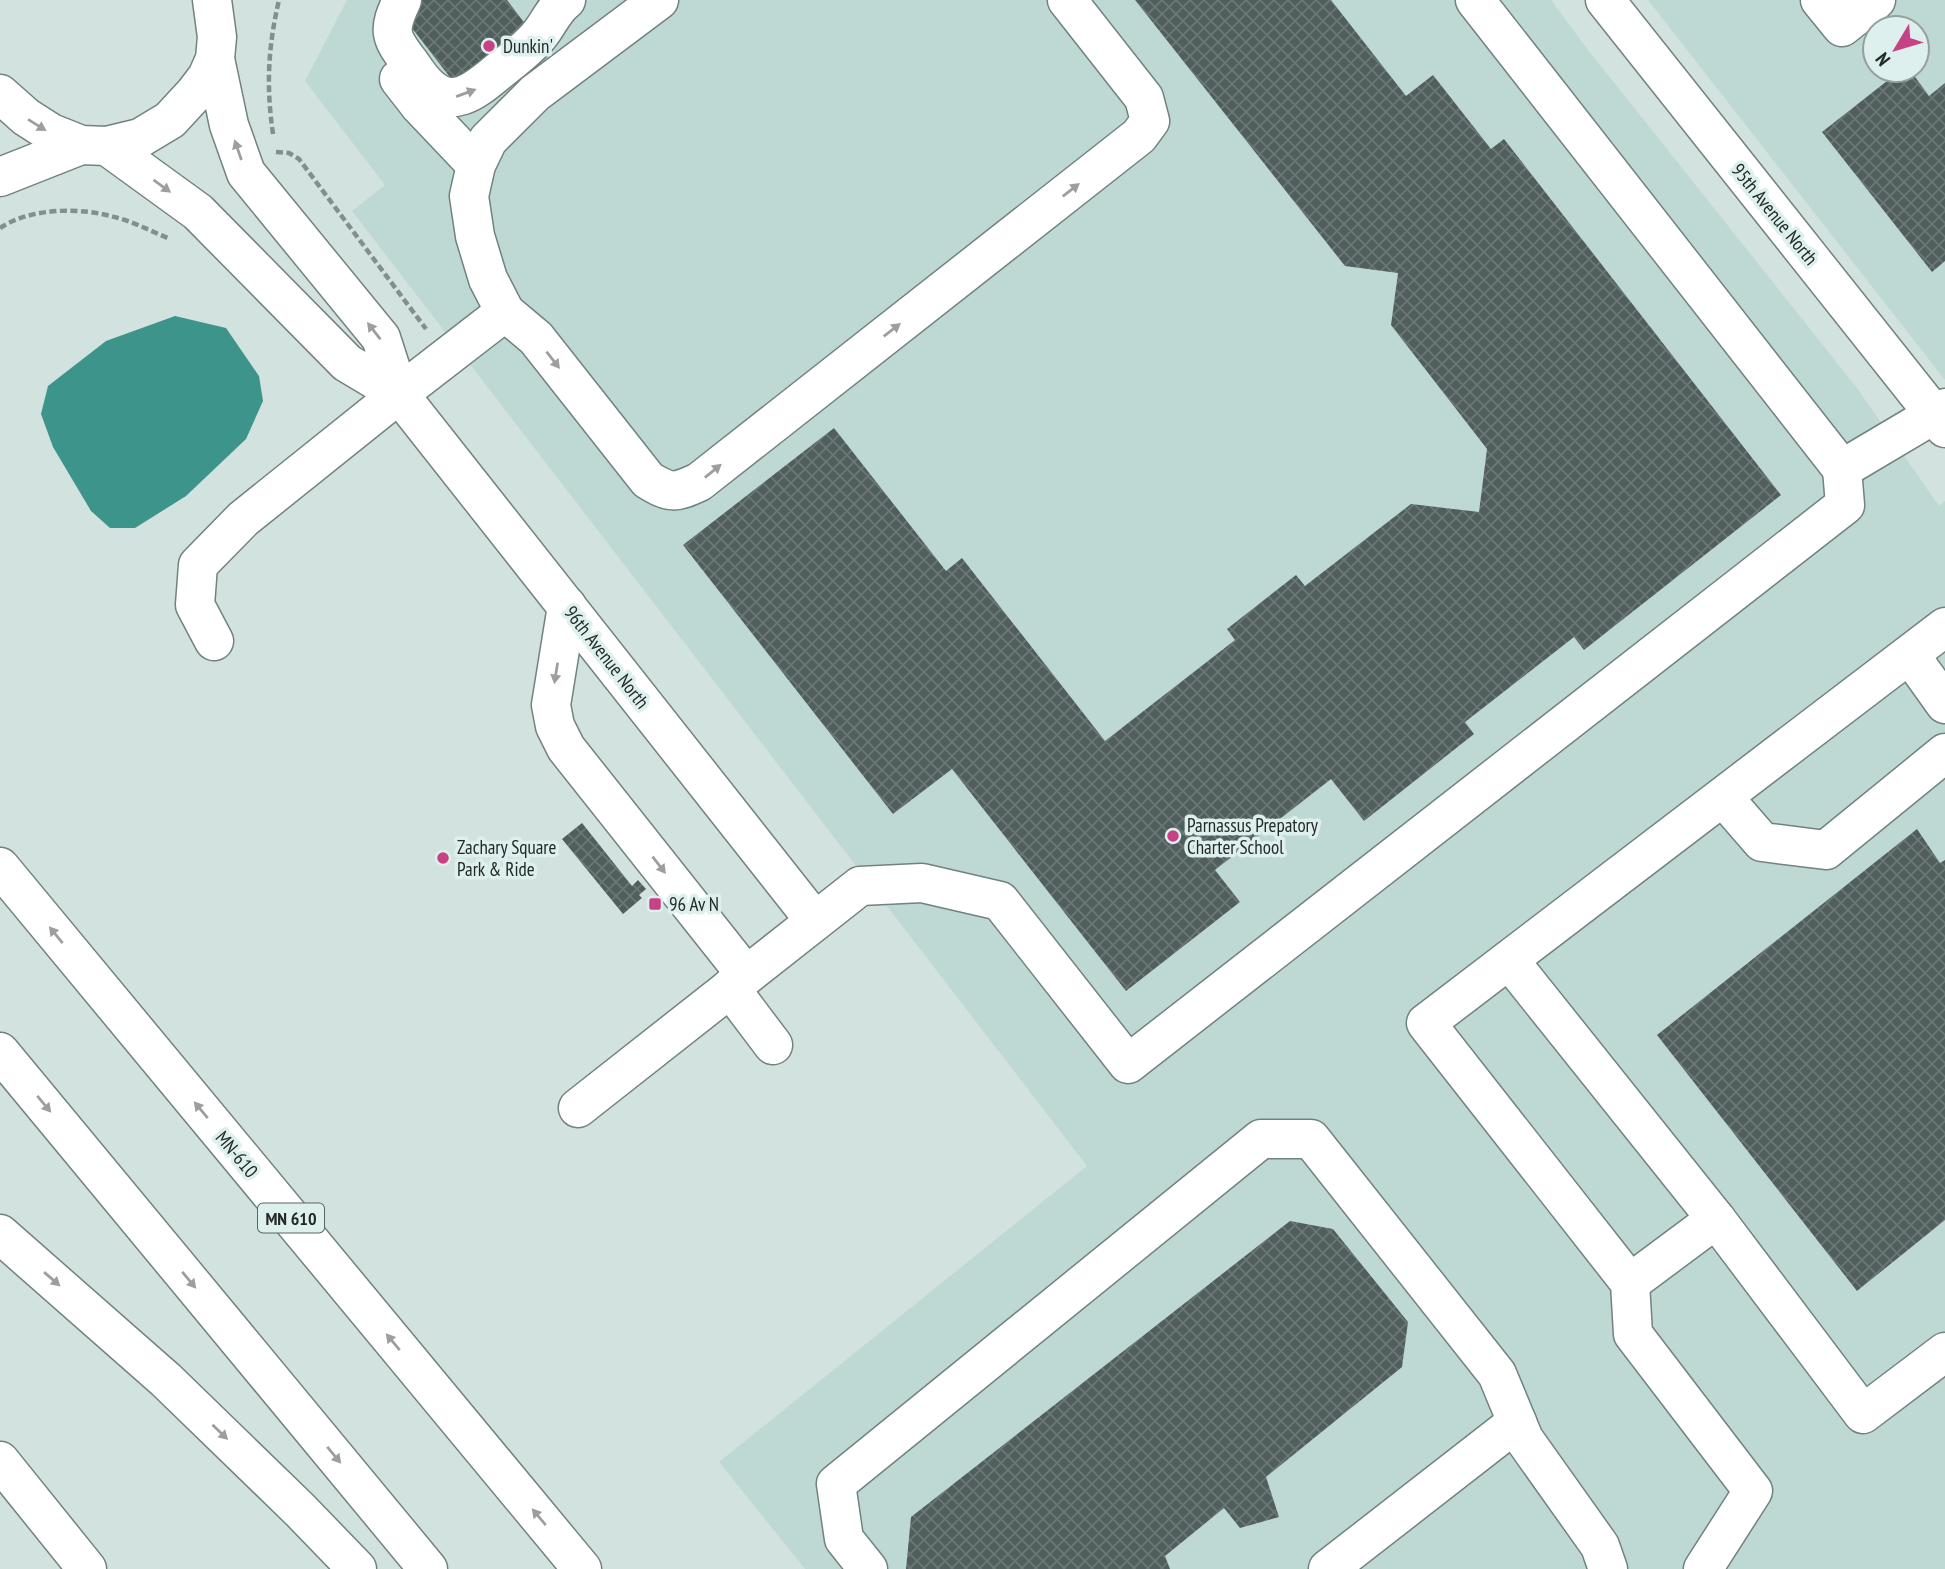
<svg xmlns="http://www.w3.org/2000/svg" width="1945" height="1569" viewBox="0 0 1945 1569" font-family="'PT Sans Narrow',sans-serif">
  <defs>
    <pattern id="building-cross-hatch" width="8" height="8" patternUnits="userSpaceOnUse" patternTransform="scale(1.75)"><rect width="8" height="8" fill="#505f5d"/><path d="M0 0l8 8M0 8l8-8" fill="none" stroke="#6b7775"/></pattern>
  </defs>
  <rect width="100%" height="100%" fill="#d1e2df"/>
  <!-- built -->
  <g fill="#bed9d4" fill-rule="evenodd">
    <polygon points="347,0 1551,0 1585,46 1857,388 1939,506 1945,501 1945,1569 805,1569 719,1462 1087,1166 352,211 385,185 305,81"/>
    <path d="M1648,0H1945V380ZM1875,28H1917V70H1875Z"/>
  </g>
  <!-- water -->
  <polygon fill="#3c948a" points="175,316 226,328 259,376 263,401 246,439 186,496 135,528 110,528 91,511 53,447 41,414 48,386 106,341"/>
  <!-- building -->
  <g fill="url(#building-cross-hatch)">
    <polygon points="418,0 507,0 529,29 456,85 408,23"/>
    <polygon points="1135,0 1331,0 1406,96 1433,75 1491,149 1504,139 1781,495 1584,650 1574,637 1465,722 1474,734 1364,821 1331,779 1215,870 1240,902 1126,991 952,769 893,814 683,545 834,428 946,571 962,558 1105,741 1235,640 1227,629 1296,575 1305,586 1411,504 1479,512 1487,449 1391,325 1398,273 1345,266"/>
    <polygon points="1901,70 1910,70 1929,96 1945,83 1945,261 1932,272 1822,132"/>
    <polygon points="582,823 632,886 638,880 646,889 639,895 642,898 623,914 562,839"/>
    <polygon points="1917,829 1940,863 1945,860 1945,1220 1857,1291 1657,1035"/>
    <polygon points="1290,1221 1333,1229 1408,1322 1402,1367 1266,1477 1279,1517 1240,1528 1224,1508 1165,1556 1170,1569 906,1569 911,1517"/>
  </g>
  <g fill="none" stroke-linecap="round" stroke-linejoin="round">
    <!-- minor casing -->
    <g stroke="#72827f" stroke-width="41">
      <g id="minor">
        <path d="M402,0C388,30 389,36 410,63C415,70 420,78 426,84C453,112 477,89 500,70C514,59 529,48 540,34C549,23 554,9 566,0"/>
        <polyline points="1475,0 1842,469 1945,408"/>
        <polyline points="1605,0 1945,428"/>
        <polyline points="1820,0 1842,27 1876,0"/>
        <polyline points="215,59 229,125 246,173 381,338 399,394 815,921"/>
        <polyline points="399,79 420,106 476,165"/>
        <polyline points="107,146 198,212 347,363 399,394"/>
        <path d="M505,312L536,338L648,480C671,494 675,493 699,482L1139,136L1150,121L1144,98L1067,0"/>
        <polyline points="567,606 551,705 555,726 566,748 746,975"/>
        <polyline points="214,641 195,605 198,565 243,519 399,394 505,312 488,279 475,236 469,196 476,165 488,140 535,93 659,0"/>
        <polyline points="1910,655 1945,704"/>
        <polyline points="1723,797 1762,842 1826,850 1945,753"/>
        <polyline points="1509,960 1716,1219 1863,1414 1945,1352"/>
        <polyline points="730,988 773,1045"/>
        <polyline points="578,1108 860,886 922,883 1000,901 1128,1064 1845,505 1842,469"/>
        <polyline points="1630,1283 1716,1219"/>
        <polyline points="0,1461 87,1569"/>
        <polyline points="868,1569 844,1539 836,1484 1261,1139 1311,1139 1497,1374 1524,1439 1600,1546 1608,1569"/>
        <polyline points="1328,1569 1517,1422"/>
        <polyline points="1703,1569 1753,1491 1633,1334 1630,1283 1426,1023 1945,627"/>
      </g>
    </g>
    <!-- major casing -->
    <g stroke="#72827f" stroke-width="41">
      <g id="major">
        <polyline points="0,94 26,117 51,133 81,145 107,146 140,138 170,120 194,94 207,77 215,59 217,37 212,0"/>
        <polyline points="0,177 81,145"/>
      </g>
    </g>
    <!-- highway casing -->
    <g stroke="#72827f" stroke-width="41">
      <g id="highway">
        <polyline points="0,867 582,1569"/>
        <polyline points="0,1052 428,1569"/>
        <polyline points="0,1234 166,1380 300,1510 357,1569"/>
      </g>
    </g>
    <!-- path -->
    <g stroke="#838f8d" stroke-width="4.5" stroke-dasharray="7 3.5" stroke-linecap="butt">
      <path d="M273,134C266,86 268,47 279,0"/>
      <polyline points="276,152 289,153 299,159 426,329"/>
      <path d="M0,228C32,207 82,207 118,218C136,223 153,232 170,239"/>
    </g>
    <!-- minor -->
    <use href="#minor" stroke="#fff" stroke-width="38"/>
    <!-- major -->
    <use href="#major" stroke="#fff" stroke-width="38"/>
    <!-- highway -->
    <use href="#highway" stroke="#fff" stroke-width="38"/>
  </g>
  <!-- one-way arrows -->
  <defs><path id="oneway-solid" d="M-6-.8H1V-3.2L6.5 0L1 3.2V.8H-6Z" transform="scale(1.75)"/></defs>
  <g fill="#9c9f9e">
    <use href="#oneway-solid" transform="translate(466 93) rotate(-20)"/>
    <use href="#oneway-solid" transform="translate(37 125) rotate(32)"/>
    <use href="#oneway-solid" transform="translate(238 150) rotate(-109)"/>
    <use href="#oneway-solid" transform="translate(162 186) rotate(36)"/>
    <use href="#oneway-solid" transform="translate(1071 190) rotate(-38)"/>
    <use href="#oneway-solid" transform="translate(892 330) rotate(-38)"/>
    <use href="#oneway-solid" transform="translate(374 331) rotate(-128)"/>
    <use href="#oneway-solid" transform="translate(553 360) rotate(52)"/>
    <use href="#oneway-solid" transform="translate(713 471) rotate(-39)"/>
    <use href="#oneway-solid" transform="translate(556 673) rotate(99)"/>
    <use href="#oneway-solid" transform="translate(659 865) rotate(52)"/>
    <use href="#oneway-solid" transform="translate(56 935) rotate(-129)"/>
    <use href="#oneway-solid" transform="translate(44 1104) rotate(50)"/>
    <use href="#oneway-solid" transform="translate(201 1110) rotate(-130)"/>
    <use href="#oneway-solid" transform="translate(52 1279) rotate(41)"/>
    <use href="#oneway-solid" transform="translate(189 1280) rotate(50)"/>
    <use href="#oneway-solid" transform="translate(393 1342) rotate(-130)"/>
    <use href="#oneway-solid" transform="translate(220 1432) rotate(44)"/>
    <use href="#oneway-solid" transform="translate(334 1455) rotate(50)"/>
    <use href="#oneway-solid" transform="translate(539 1517) rotate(-130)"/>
  </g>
  <!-- markers -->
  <g fill="#c74285" stroke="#def0ed" stroke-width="2.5">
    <circle cx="489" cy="46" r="7"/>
    <circle cx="1173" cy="836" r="7"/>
    <circle cx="443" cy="858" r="7"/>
    <rect x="648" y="897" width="14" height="14" rx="3.5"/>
  </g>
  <g text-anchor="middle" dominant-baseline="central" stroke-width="7" stroke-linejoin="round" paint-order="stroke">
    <!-- shield labels -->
    <rect fill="#def0ed" stroke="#5b6563" stroke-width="2" x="258" y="1203.5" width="66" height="29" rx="5"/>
    <g font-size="18" font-weight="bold" fill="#232928">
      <text x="291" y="1218">MN 610</text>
    </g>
    <!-- poi labels -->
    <g font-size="19" fill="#232928" stroke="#def0ed" text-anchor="start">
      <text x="503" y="46">Dunkin'</text>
      <text x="1187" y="825">Parnassus Prepatory<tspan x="1187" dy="22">Charter School</tspan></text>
      <text x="457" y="847">Zachary Square<tspan x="457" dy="22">Park &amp; Ride</tspan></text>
      <text x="669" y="904">96 Av N</text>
    </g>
    <!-- street labels -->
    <g font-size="19" fill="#232928" stroke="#def0ed">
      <text transform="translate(1775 214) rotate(51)">95th Avenue North</text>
      <text transform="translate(607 657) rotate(52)">96th Avenue North</text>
      <text transform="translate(237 1154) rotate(50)">MN-610</text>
    </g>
  </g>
  <!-- north arrow -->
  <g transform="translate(1896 49) rotate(232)"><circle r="33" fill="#def0ed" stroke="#93a09e" stroke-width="2"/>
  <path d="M0-5L12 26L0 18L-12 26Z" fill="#c74285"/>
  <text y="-10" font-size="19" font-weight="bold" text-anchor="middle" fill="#232928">N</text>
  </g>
</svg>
